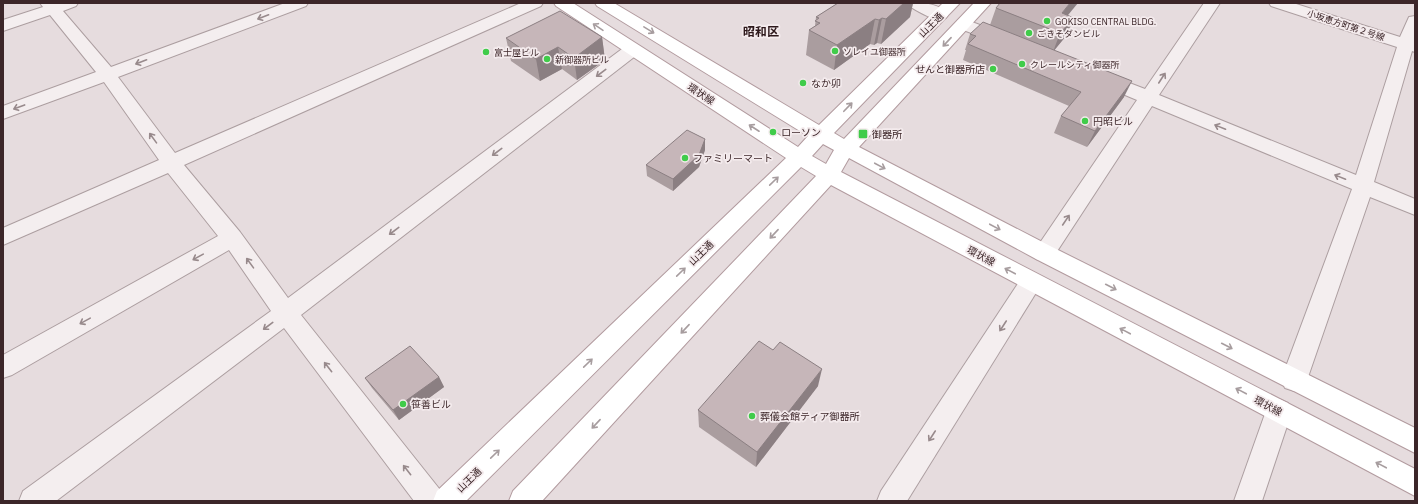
<svg xmlns="http://www.w3.org/2000/svg" width="1418" height="504" viewBox="0 0 1418 504" font-family="'IBM Plex Sans','Noto Sans JP',sans-serif">
  <rect width="100%" height="100%" fill="#e6dcde"/>
  <g fill="none" stroke-linecap="round" stroke-linejoin="round">
    <!-- minor casing -->
    <g stroke="#ac9ea0" stroke-width="2">
      <g id="minor">
        <polygon points="40,3 78,3 76,6 63,11 111,67 285,3 308,3 306,6 118,77 175,153 521,3 543,3 541,6 184,165 240,232 288,298 626,46 632,45 638,46 641,50 638,54 301,315 441,491 445,501 414,501 284,328 56,501 19,501 23,491 271,311 229,250 12,375 3,378 3,355 218,236 168,173 3,245 3,228 159,160 104,82 3,119 3,106 96,72 50,15 3,31 3,20 43,7"/>
        <path d="M907,3C921,3 939,2 948,15L946,18C933,22 920,12 909,6Z"/>
        <polygon points="1204,3 1220,3 1159,95 1356,175 1397,47 1271,6 1269,3 1293,3 1400,37 1409,17 1415,16 1415,52 1412,51 1374,182 1415,199 1415,215 1370,197 1307,380 1303,388 1294,391 1285,388 1281,380 1352,189 1152,106 1052,259 1044,261 1036,259 1033,253 1137,100 1094,82 1091,78 1094,74 1100,72 1106,74 1145,89"/>
        <polygon points="964,19 1009,36 1011,40 1009,44 1003,45 958,28 956,24 958,20"/>
        <polygon points="1031,273 1039,276 1042,282 1039,288 907,501 877,501 881,491 1023,276"/>
        <polygon points="1279,399 1288,403 1292,411 1262,501 1234,501 1266,411 1270,403"/>
      </g>
    </g>
    <!-- major casing -->
    <g stroke="#b29b9f" stroke-width="2">
      <path id="major" d="M554,3H573L798,147L808,136L597,6L595,3H614L819,125L943,3H960L834,133L844,139L974,3H991L859,147L1052,247L1415,428V453L1036,259L849,158L841,172L1415,469V496L831,185L542,501H509L513,491L816,176L801,167L466,501H433L437,491L786,158L556,6ZM823,144L834,150L826,164L812,156Z"/>
    </g>
    <!-- minor -->
    <use href="#minor" fill="#f4eeef" fill-rule="evenodd"/>
    <!-- major -->
    <use href="#major" fill="#fff" fill-rule="evenodd"/>
  </g>
  <!-- wall -->
  <g fill="#aa9d9f">
    <polygon points="838,3 913,3 910,17 881,44 877,43 874,45 870,44 834,70 806,55 809,30 815,26 816,17"/>
    <polygon points="996,8 1068,16 1066,36 1054,50 1124,97 1087,147 1054,133 1061,116 1069,106 963,60 966,50 965,50 970,34 990,25"/>
    <polygon points="602,37 605,60 577,80 562,69 540,81 511,61 506,38"/>
    <polygon points="705,139 705,150 699,167 673,191 647,176 646,165"/>
    <polygon points="773,350 818,386 756,467 699,427 698,410"/>
    <polygon points="439,377 444,387 399,420 372,388 365,378"/>
  </g>
  <!-- shaded-wall -->
  <g fill="#8b7f82">
    <polygon points="903,3 913,3 910,17 881,44 886,19"/>
    <polygon points="1070,3 1078,3 1054,32 1062,13"/>
    <polygon points="882,18 877,43 874,45 879,20"/>
    <polygon points="1074,18 1066,36 1053,52 1060,33"/>
    <polygon points="875,19 870,44 834,70 837,45"/>
    <polygon points="602,37 605,60 577,80 574,58"/>
    <polygon points="558,47 562,69 540,81 536,59"/>
    <polygon points="1132,81 1124,97 1087,147 1095,131"/>
    <polygon points="705,139 705,150 699,167 673,191 673,179"/>
    <polygon points="822,369 818,386 756,467 757,452"/>
    <polygon points="439,377 444,387 399,420 393,410"/>
  </g>
  <!-- building -->
  <g fill="#c6b6b9" stroke="#8b7f82">
    <polygon points="838,3 904,3 886,19 882,18 879,20 875,19 837,45 809,30 820,23 815,21 819,18 816,17"/>
    <polygon points="1000,3 1070,3 1062,13 1074,18 1060,33 996,8"/>
    <polygon points="560,11 602,37 574,58 558,47 536,59 506,38"/>
    <polygon points="983,22 1132,81 1095,131 1061,116 1081,92 968,44 976,36 970,34"/>
    <polygon points="687,130 705,139 699,155 673,179 646,165"/>
    <polygon points="759,341 773,350 780,342 822,369 757,452 698,410"/>
    <polygon points="410,346 439,377 393,410 365,378"/>
  </g>
  <!-- one-way arrows -->
  <defs><path id="oneway-shaft" d="M-6 0H5M1.5-3L5.5 0L1.5 3" fill="none" stroke-width="1.6" stroke-linecap="round" stroke-linejoin="round"/></defs>
  <g stroke="#988a8c">
    <use href="#oneway-shaft" transform="translate(263 17) rotate(159)"/>
    <use href="#oneway-shaft" transform="translate(141 62) rotate(159)"/>
    <use href="#oneway-shaft" transform="translate(601 73) rotate(143)"/>
    <use href="#oneway-shaft" transform="translate(1162 78) rotate(-57)"/>
    <use href="#oneway-shaft" transform="translate(19 107) rotate(160)"/>
    <use href="#oneway-shaft" transform="translate(1220 127) rotate(-158)"/>
    <use href="#oneway-shaft" transform="translate(153 138) rotate(-126)"/>
    <use href="#oneway-shaft" transform="translate(497 152) rotate(143)"/>
    <use href="#oneway-shaft" transform="translate(1340 177) rotate(-158)"/>
    <use href="#oneway-shaft" transform="translate(1066 220) rotate(-56)"/>
    <use href="#oneway-shaft" transform="translate(394 231) rotate(143)"/>
    <use href="#oneway-shaft" transform="translate(198 257) rotate(151)"/>
    <use href="#oneway-shaft" transform="translate(250 263) rotate(-126)"/>
    <use href="#oneway-shaft" transform="translate(85 321) rotate(151)"/>
    <use href="#oneway-shaft" transform="translate(268 326) rotate(143)"/>
    <use href="#oneway-shaft" transform="translate(1003 326) rotate(123)"/>
    <use href="#oneway-shaft" transform="translate(328 367) rotate(-128)"/>
    <use href="#oneway-shaft" transform="translate(932 436) rotate(123)"/>
    <use href="#oneway-shaft" transform="translate(407 470) rotate(-128)"/>
  </g>
  <g stroke="#a79d9f">
    <use href="#oneway-shaft" transform="translate(598 27) rotate(-146)"/>
    <use href="#oneway-shaft" transform="translate(649 30) rotate(31)"/>
    <use href="#oneway-shaft" transform="translate(947 42) rotate(133)"/>
    <use href="#oneway-shaft" transform="translate(848 107) rotate(-46)"/>
    <use href="#oneway-shaft" transform="translate(754 128) rotate(-147)"/>
    <use href="#oneway-shaft" transform="translate(880 166) rotate(28)"/>
    <use href="#oneway-shaft" transform="translate(774 181) rotate(-44)"/>
    <use href="#oneway-shaft" transform="translate(995 227) rotate(28)"/>
    <use href="#oneway-shaft" transform="translate(774 234) rotate(133)"/>
    <use href="#oneway-shaft" transform="translate(1010 271) rotate(-152)"/>
    <use href="#oneway-shaft" transform="translate(681 272) rotate(-44)"/>
    <use href="#oneway-shaft" transform="translate(1111 287) rotate(27)"/>
    <use href="#oneway-shaft" transform="translate(685 329) rotate(133)"/>
    <use href="#oneway-shaft" transform="translate(1125 331) rotate(-152)"/>
    <use href="#oneway-shaft" transform="translate(1227 346) rotate(27)"/>
    <use href="#oneway-shaft" transform="translate(588 363) rotate(-44)"/>
    <use href="#oneway-shaft" transform="translate(1241 391) rotate(-152)"/>
    <use href="#oneway-shaft" transform="translate(596 424) rotate(133)"/>
    <use href="#oneway-shaft" transform="translate(495 454) rotate(-44)"/>
    <use href="#oneway-shaft" transform="translate(1381 465) rotate(-152)"/>
  </g>
  <!-- markers -->
  <g fill="#40cc4a" stroke="#f4ebed" stroke-width="1.5">
    <circle cx="1047" cy="21" r="4"/>
    <circle cx="1029" cy="33" r="4"/>
    <circle cx="835" cy="51" r="4"/>
    <circle cx="486" cy="52" r="4"/>
    <circle cx="547" cy="59" r="4"/>
    <circle cx="1022" cy="64" r="4"/>
    <circle cx="993" cy="69" r="4"/>
    <circle cx="803" cy="83" r="4"/>
    <circle cx="1085" cy="121" r="4"/>
    <circle cx="773" cy="132" r="4"/>
    <rect x="858" y="129" width="10" height="10" rx="2"/>
    <circle cx="685" cy="158" r="4"/>
    <circle cx="403" cy="404" r="4"/>
    <circle cx="752" cy="416" r="4"/>
  </g>
  <g text-anchor="middle" dominant-baseline="central" stroke-width="3.5" stroke-linejoin="round" paint-order="stroke">
    <!-- far-poi labels -->
    <g font-size="9" fill="#3c2629" stroke="#f4ebed" text-anchor="start">
      <text x="1055" y="21">GOKISO CENTRAL BLDG.</text>
      <text x="1037" y="33">ごきそダンビル</text>
      <text x="843" y="51">ソレイユ御器所</text>
      <text x="494" y="52">富士屋ビル</text>
      <text x="555" y="59">新御器所ビル</text>
      <text x="1030" y="64">クレールシティ御器所</text>
    </g>
    <!-- far-street labels -->
    <g font-size="9" fill="#3c2629" stroke="#f4ebed">
      <text transform="translate(1346 25) rotate(18)">小坂恵方町第２号線</text>
    </g>
    <!-- street labels -->
    <g font-size="10" fill="#3c2629" stroke="#f4ebed">
      <text transform="translate(931 25) rotate(-45)">山王通</text>
      <text transform="translate(701 94) rotate(33)">環状線</text>
      <text transform="translate(701 253) rotate(-44)">山王通</text>
      <text transform="translate(981 256) rotate(28)">環状線</text>
      <text transform="translate(1268 406) rotate(28)">環状線</text>
      <text transform="translate(469 480) rotate(-44)">山王通</text>
    </g>
    <!-- poi labels -->
    <g font-size="10" fill="#3c2629" stroke="#f4ebed" text-anchor="start">
      <text x="985" y="69" text-anchor="end">せんと御器所店</text>
      <text x="811" y="83">なか卯</text>
      <text x="1093" y="121">円昭ビル</text>
      <text x="781" y="132">ローソン</text>
      <text x="872" y="134">御器所</text>
      <text x="693" y="158">ファミリーマート</text>
      <text x="411" y="404">笹善ビル</text>
      <text x="760" y="416">葬儀会館ティア御器所</text>
    </g>
    <!-- far-district labels -->
    <g font-size="12" font-weight="bold" fill="#2d181b" stroke="#f4ebed">
      <text x="761" y="31">昭和区</text>
    </g>
  </g>
  <!-- border -->
  <rect width="1418" height="504" fill="none" stroke="#3c2629" stroke-width="8"/>
</svg>
